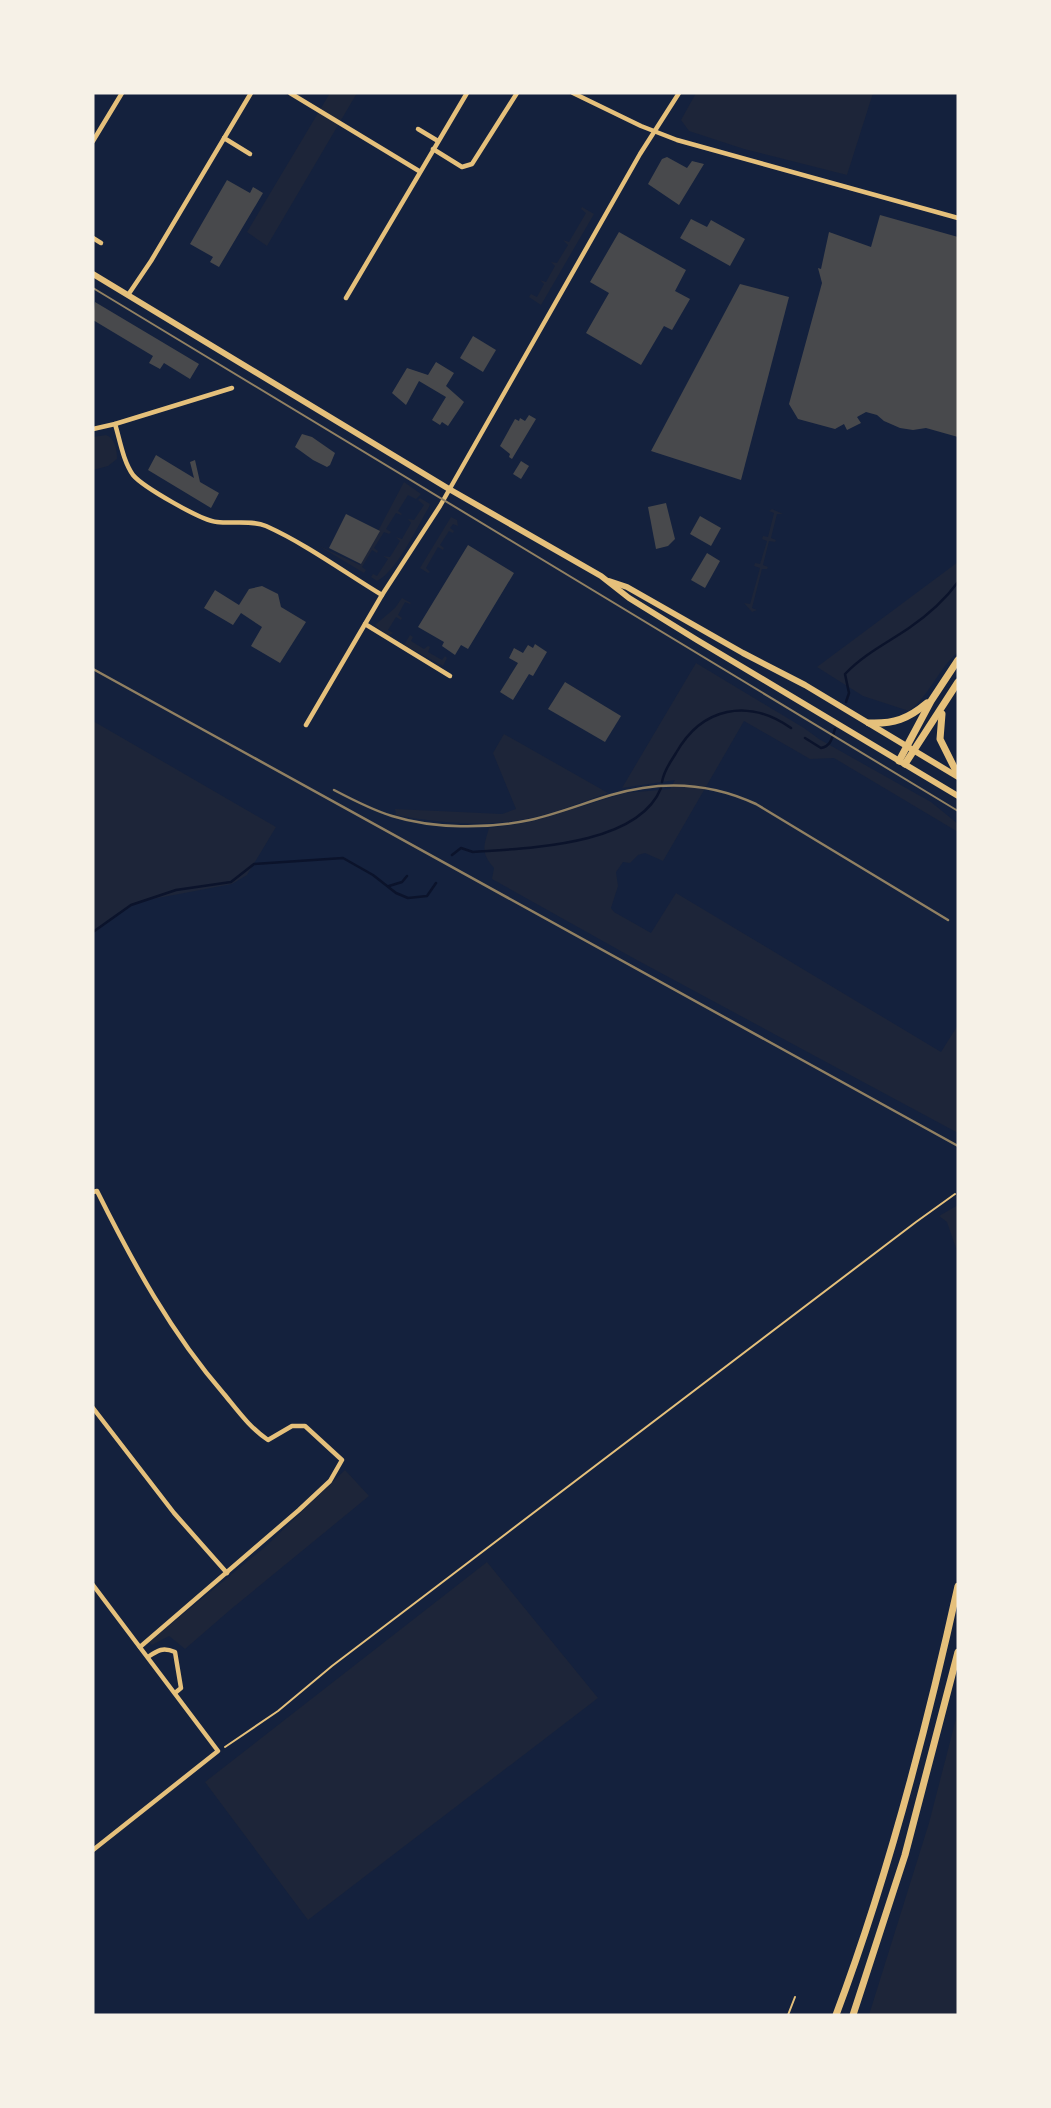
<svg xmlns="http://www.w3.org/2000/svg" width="1051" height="2108" viewBox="0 0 1051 2108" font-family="'Open Sans',sans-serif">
  <rect width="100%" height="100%" fill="#14213d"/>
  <!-- green -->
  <g fill="#1d2539">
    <polygon points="330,93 357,93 267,246 247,232"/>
    <polygon points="696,93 873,93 847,175 744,149 689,131 681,120"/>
    <polygon points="582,207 594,214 541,305 529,297 531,294 537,297 544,284 540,280 546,282 555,266 551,262 557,263 568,245 563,240 569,242 586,213 581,209"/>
    <path d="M106,435C115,438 117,450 117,459L108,466L93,470V437Z"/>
    <polygon points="404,482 421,494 416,499 408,495 398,511 402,514 401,515 396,513 386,529 391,532 389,534 384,532 374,548 378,551 377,553 372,550 362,567 366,570 364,573 319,546 360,565"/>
    <path d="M420,498L430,504L429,507C417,527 397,571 377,581L371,577L373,574L377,576L388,559L383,556L390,557L400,541L396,537L402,539L411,523L408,519L414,520L424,505L418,500Z"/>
    <polygon points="772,509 783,514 777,514 771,538 776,540 775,542 769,541 763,565 768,567 767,569 762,569 752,608 757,610 752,612 744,603 750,604 760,568 754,566 755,563 760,564 767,541 762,539 763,536 768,537 774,513 769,511"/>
    <polygon points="451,517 457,520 458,526 453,524 450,528 454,531 453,533 449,531 440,545 444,548 443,550 438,547 426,568 430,572 428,573 420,568"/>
    <path d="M958,562V652C938,669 930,695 909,711L863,696L817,667Z"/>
    <polygon points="402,598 411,603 410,604 405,602 398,615 402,618 401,620 396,617 388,630 393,633 388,636 375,625 395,608"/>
    <polygon points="410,635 413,637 411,641 424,649 428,646 430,647 428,652 442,660 445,656 447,658 443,666 404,645"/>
    <path d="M696,663L804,728L819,739L931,802L958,824V832L834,758L810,759L744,721L663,861L645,853L638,855L630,863L623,862L616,872L618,886L611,908L614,912L651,933L676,893L941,1052L958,1025V1133L635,959L492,879L494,868C480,852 484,846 489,828L530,822L625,793L670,789L675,780L622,788Z"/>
    <polygon points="93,721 276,827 247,875 232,884 142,901 118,913 93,931"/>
    <path d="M504,734L608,793C581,802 554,814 526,819C483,827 438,823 396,815L395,809L502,814L516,809L493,753Z"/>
    <polygon points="958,1205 958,1254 947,1222 939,1216"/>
    <polygon points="345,1470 369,1496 230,1610 185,1649 169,1636 152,1645 149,1642 265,1547"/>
    <polygon points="487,1562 598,1698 308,1920 205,1782"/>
    <polygon points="958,1711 958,2015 869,2015 929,1823"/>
  </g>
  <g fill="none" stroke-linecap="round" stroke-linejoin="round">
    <!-- stream -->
    <g stroke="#0b132b" stroke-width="2.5">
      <path d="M846,702L849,693L845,674C864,654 887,643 909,628C928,615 944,601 958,582"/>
      <path d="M805,738L821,748C831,746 832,738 835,729"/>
      <path d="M662,782C664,770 670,763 676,753C702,707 748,698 791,728"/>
      <path d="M452,855L461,848L473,852C527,848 638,846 661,788"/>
      <polyline points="389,886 402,882 407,876"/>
      <polyline points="93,932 131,905 176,890 231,882 254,864 343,858 373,875 396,893 408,898 427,896 436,883"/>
    </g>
  </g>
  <!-- building -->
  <g fill="#48494c">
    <polygon points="667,157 687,168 692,161 704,164 679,205 648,184 662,159"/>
    <polygon points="227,180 250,193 253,187 263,193 219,267 210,262 213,257 190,244"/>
    <polygon points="880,215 958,237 958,437 926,428 913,430 900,428 884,421 877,415 866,412 857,417 861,423 847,430 844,424 835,429 798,419 789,404 822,283 818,268 821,269 829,232 871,247"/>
    <polygon points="691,219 707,227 711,220 745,239 730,266 680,238"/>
    <polygon points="619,232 686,270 675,291 690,299 672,330 664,326 641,365 586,333 609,293 590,282"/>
    <polygon points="740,284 789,297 741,480 651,451"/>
    <polygon points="95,302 199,364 190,379 164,363 160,369 149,363 153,356 93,320"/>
    <polygon points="473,336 496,350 483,372 460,358"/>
    <polygon points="436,362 454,373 446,386 464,402 448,426 442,422 440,425 432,420 446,397 419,381 406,405 392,393 407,368 428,375"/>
    <polygon points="529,415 536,419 512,459 509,457 510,454 500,446 515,419 519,421 520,418 525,421"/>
    <polygon points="302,434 312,437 335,453 330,465 327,467 313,460 295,447"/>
    <polygon points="156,455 194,478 190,462 195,460 200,482 219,493 211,508 148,470"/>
    <polygon points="521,461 529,466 521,479 513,474"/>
    <polygon points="666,503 675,539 668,546 656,549 648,507"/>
    <polygon points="346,514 380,531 361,564 329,548"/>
    <polygon points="700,516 721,528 711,546 690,534"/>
    <polygon points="468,545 514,573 468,649 461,645 455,655 442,646 444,642 418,627"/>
    <polygon points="707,553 720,561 705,588 691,580"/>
    <polygon points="262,586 278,594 281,607 306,622 280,663 251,646 262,627 241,613 233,625 204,608 215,590 239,605 249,589"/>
    <polygon points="535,644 547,652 533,676 529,674 513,700 500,692 518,663 509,658 514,648 523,653 528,645 533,648"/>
    <polygon points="565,682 621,716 605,742 548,709"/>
  </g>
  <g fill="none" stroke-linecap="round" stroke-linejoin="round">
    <!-- path -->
    <g stroke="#e5c07b" stroke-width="2">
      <polyline points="225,1747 278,1711 332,1666 916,1222 955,1194"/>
      <polyline points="788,2015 795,1997"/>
    </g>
    <!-- minor -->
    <g stroke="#e5c07b" stroke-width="4.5">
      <polyline points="290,93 419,171"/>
      <polyline points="573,93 641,126 677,140 958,218"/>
      <polyline points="418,129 438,141"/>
      <polyline points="224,138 250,154"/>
      <polyline points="93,141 122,93"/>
      <polyline points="433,149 462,167 472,164 517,93"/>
      <polyline points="93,238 101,243"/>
      <polyline points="128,295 151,261 251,93"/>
      <polyline points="346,298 467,93"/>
      <path d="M115,424C120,440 123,461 133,475C143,487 202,521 217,522C233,524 252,520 266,526C306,544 344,572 382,595"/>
      <polyline points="93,429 115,424 232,388"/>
      <polyline points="365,624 450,676"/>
      <polyline points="306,725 382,595 440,506 640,154 679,93"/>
      <path d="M93,1192L97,1191C133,1263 171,1333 224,1394C238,1411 250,1428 268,1440L292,1426H305L342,1460L330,1481L299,1510L140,1647"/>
      <polyline points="93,1408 174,1513 227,1573"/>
      <polyline points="93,1585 218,1751 93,1850"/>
      <path d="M148,1657C158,1650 163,1647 175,1652L181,1688L175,1693"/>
    </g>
    <!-- primary -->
    <g stroke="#e5c07b" stroke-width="6">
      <polyline points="93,274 449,489 601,576 629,598 697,640 958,796"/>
      <polyline points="609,581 627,587 743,653 805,685 958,777"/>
    </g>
    <!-- motorway -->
    <g stroke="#e5c07b" stroke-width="7">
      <polyline points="942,714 940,739 958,775"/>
      <path d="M869,723C894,724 908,719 927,703"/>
      <polyline points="899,761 931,701 958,660"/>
      <polyline points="905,764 958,682"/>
      <path d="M836,2015C888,1877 926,1731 958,1586"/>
      <polyline points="853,2015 905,1855 958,1652"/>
    </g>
    <!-- tram -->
    <polyline stroke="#918062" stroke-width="2" points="93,288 958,811"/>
    <!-- rail -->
    <g stroke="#918062" stroke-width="2.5">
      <polyline points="93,669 958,1146"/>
      <path d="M334,790C353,800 372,810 392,816C434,829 487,829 530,820C557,814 584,803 611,795C661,780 709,782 756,804L948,920"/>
    </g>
  </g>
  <!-- border -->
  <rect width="1051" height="2108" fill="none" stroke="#f6f1e7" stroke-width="189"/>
</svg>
